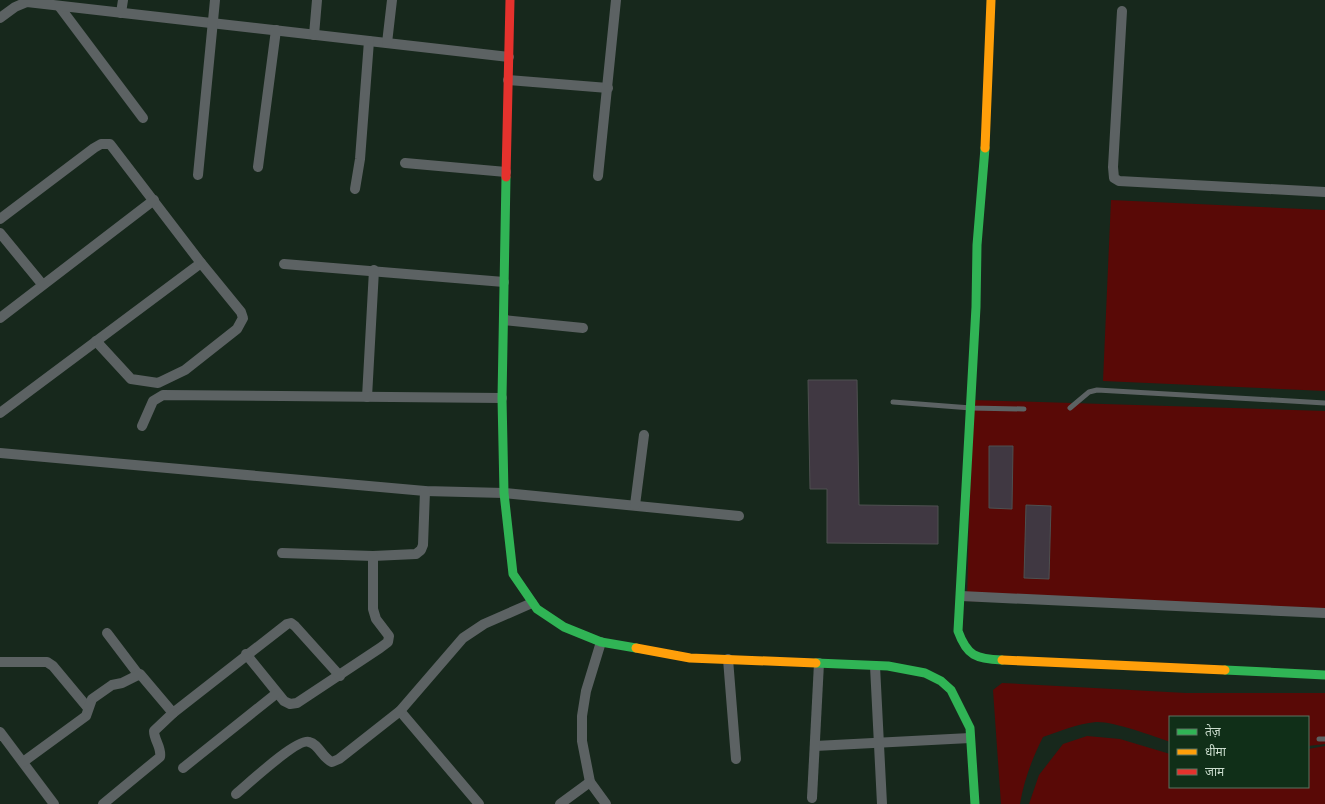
<svg xmlns="http://www.w3.org/2000/svg" width="1325" height="804" viewBox="0 0 1325 804" font-family="Quicksand,'Noto Sans Devanagari',sans-serif">
  <rect width="100%" height="100%" fill="#17281c"/>
  <!-- green -->
  <g fill="#590906">
    <polygon points="1111,200 1325,210 1325,391 1103,381"/>
    <polygon points="972,400 1325,411 1325,612 967,601"/>
    <path d="M1002,683L1186,693H1325V744L1308,746V717H1170V742C1154,736 1112,721 1096,722C1077,724 1060,731 1043,737C1032,759 1024,780 1020,804H1001L993,690Z"/>
    <polygon points="1087,736 1120,739 1170,754 1170,787 1308,787 1308,749 1325,746 1325,804 1029,804 1039,775 1063,744"/>
  </g>
  <!-- building -->
  <g fill="#403842" stroke="#4e5050">
    <polygon points="808,380 857,380 859,505 938,506 938,544 827,543 827,489 810,489"/>
    <polygon points="989,446 1013,446 1012,509 989,508"/>
    <polygon points="1026,505 1051,506 1049,579 1024,578"/>
  </g>
  <g fill="none" stroke-linecap="round" stroke-linejoin="round">
    <!-- lane -->
    <g stroke="#5c6263" stroke-width="5">
      <polyline points="893,402 971,408 1024,409"/>
      <polyline points="1070,408 1089,392 1097,390 1325,403"/>
      <polyline points="1319,739 1325,739"/>
    </g>
    <!-- street -->
    <g stroke="#5c6263" stroke-width="10">
      <polyline points="59,6 143,118"/>
      <polyline points="1122,11 1113,167 1114,178 1119,181 1325,192"/>
      <polyline points="121,13 123,0"/>
      <polyline points="0,18 15,7 27,2 509,57"/>
      <polyline points="314,35 317,0"/>
      <polyline points="387,43 392,0"/>
      <polyline points="508,80 608,88"/>
      <polyline points="405,163 506,172"/>
      <polyline points="258,167 276,30"/>
      <polyline points="198,175 215,0"/>
      <polyline points="598,176 616,0"/>
      <polyline points="355,189 360,159 369,41"/>
      <polyline points="0,219 94,148 101,144 110,144 201,263 0,413"/>
      <polyline points="0,233 42,284"/>
      <polyline points="284,264 504,282"/>
      <polyline points="0,318 154,200"/>
      <polyline points="504,320 583,328"/>
      <polyline points="96,341 131,379 158,383 185,370 237,329 243,318 241,312 201,263"/>
      <polyline points="367,397 374,270"/>
      <polyline points="142,426 153,401 163,395 502,398"/>
      <polyline points="0,453 425,491 504,493 739,516"/>
      <polyline points="635,505 644,435"/>
      <polyline points="282,553 373,556 416,554 421,550 423,545 425,491"/>
      <polyline points="961,596 1325,613"/>
      <polyline points="107,633 138,674"/>
      <polyline points="601,642 586,691 582,716 582,741 590,782 606,804"/>
      <polyline points="246,654 284,701 290,704 297,703 380,648 388,642 389,636 376,619 373,609 373,556"/>
      <polyline points="728,659 736,759"/>
      <polyline points="0,662 47,662 53,666 88,708"/>
      <polyline points="875,666 882,804"/>
      <polyline points="400,711 479,804"/>
      <polyline points="0,732 54,804"/>
      <polyline points="815,746 970,738"/>
      <polyline points="23,762 86,716 92,699 112,685 122,683 140,674 173,713 287,624 291,623 295,626 340,676"/>
      <polyline points="183,768 277,693"/>
      <path d="M236,794C247,785 297,738 309,742C319,744 322,758 332,762L339,759L400,711L463,638L484,624L532,603"/>
      <polyline points="812,798 819,663"/>
      <path d="M103,804L160,757C162,748 154,740 154,731L173,713"/>
      <polyline points="560,804 590,782"/>
    </g>
    <!-- fast -->
    <g stroke="#30b455" stroke-width="9">
      <path d="M985,148L977,245L976,307L958,631C967,656 976,659 1002,660"/>
      <polyline points="506,177 502,398 504,493 513,574 537,609 564,627 601,642 636,648"/>
      <polyline points="816,663 888,666 925,673 941,681 951,690 970,728 975,804"/>
      <polyline points="1225,670 1325,675"/>
    </g>
    <!-- slow -->
    <g stroke="#ff9f0a" stroke-width="9">
      <polyline points="985,148 991,0"/>
      <polyline points="636,648 690,658 816,663"/>
      <polyline points="1002,660 1225,670"/>
    </g>
    <!-- jam -->
    <polyline stroke="#e5322d" stroke-width="9" points="506,177 510,0"/>
  </g>
  <!-- legend -->
  <rect x="1169" y="716" width="140" height="72" fill="#102f18" stroke="#5b7561"/>
  <rect x="1177" y="729" width="20" height="6" fill="#30b455" stroke="#5b7561"/>
  <text x="1205" y="736" font-size="12" fill="#cbddce">तेज़</text>
  <rect x="1177" y="749" width="20" height="6" fill="#ff9f0a" stroke="#5b7561"/>
  <text x="1205" y="756" font-size="12" fill="#cbddce">धीमा</text>
  <rect x="1177" y="769" width="20" height="6" fill="#e5322d" stroke="#5b7561"/>
  <text x="1205" y="776" font-size="12" fill="#cbddce">जाम</text>
</svg>
